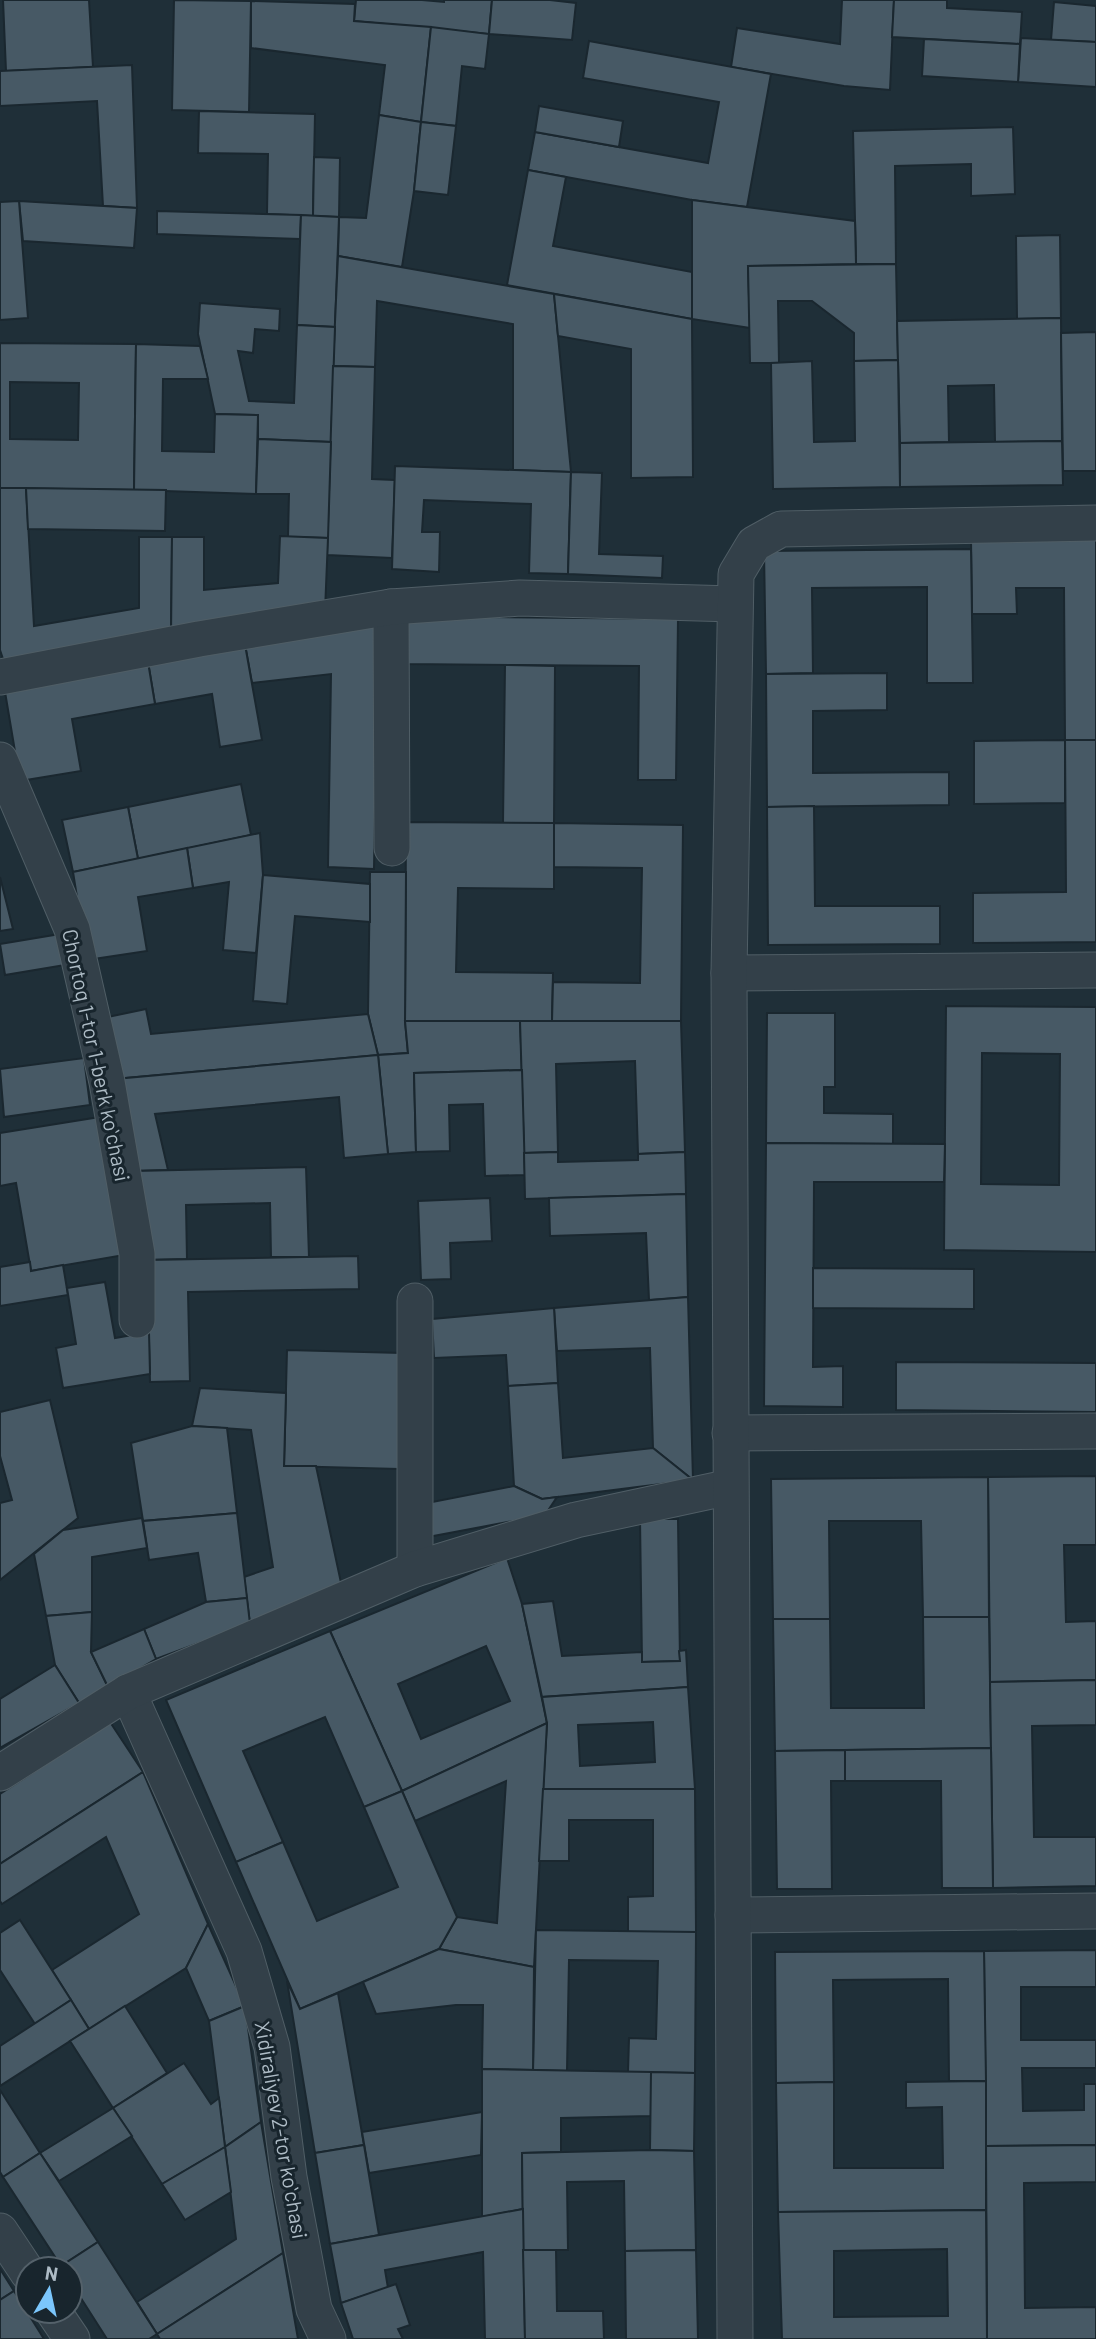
<svg xmlns="http://www.w3.org/2000/svg" width="1096" height="2339" viewBox="0 0 1096 2339" font-family="Barlow,sans-serif">
  <rect width="100%" height="100%" fill="#1f2f38"/>
  <!-- building -->
  <g fill="#475965" stroke="#1a272f" stroke-width="2" fill-rule="evenodd">
    <polygon points="3,0 89,0 93,67 6,71"/>
    <polygon points="174,0 251,1 249,112 172,110"/>
    <polygon points="356,0 422,0 444,2 444,0 492,0 489,34 354,21"/>
    <polygon points="492,0 550,0 576,3 572,40 489,34"/>
    <polygon points="842,0 894,0 890,90 844,86 731,67 737,28 840,44"/>
    <polygon points="894,0 947,0 947,8 1022,12 1020,44 892,37"/>
    <polygon points="251,1 355,4 354,21 431,27 421,122 379,115 385,65 251,48"/>
    <polygon points="1054,2 1096,6 1096,42 1051,40"/>
    <polygon points="431,27 489,34 485,69 462,66 456,126 421,122"/>
    <polygon points="1021,38 1096,42 1096,87 1018,82"/>
    <polygon points="924,39 1020,44 1018,82 922,76"/>
    <polygon points="589,41 771,74 747,207 692,200 528,170 535,132 708,163 719,102 583,78"/>
    <polygon points="132,65 137,208 103,206 97,101 0,106 0,71"/>
    <polygon points="539,106 623,121 619,147 535,132"/>
    <polygon points="199,111 315,114 313,216 267,214 268,154 198,153"/>
    <polygon points="379,115 421,122 414,191 402,267 338,256 339,217 366,218"/>
    <polygon points="421,122 456,126 448,195 414,191"/>
    <polygon points="1013,127 1015,194 971,196 971,164 895,166 896,264 856,264 853,131"/>
    <polygon points="314,157 340,158 339,217 313,216"/>
    <polygon points="528,170 566,177 553,246 692,272 692,319 507,285"/>
    <polygon points="692,200 855,221 856,264 748,266 750,328 692,319"/>
    <polygon points="19,201 137,208 134,248 23,241"/>
    <polygon points="19,201 28,318 0,320 0,202"/>
    <polygon points="157,211 301,215 300,239 157,234"/>
    <polygon points="301,215 339,217 335,327 297,325"/>
    <polygon points="1060,235 1061,318 1017,319 1016,236"/>
    <polygon points="338,256 554,294 571,472 513,470 513,324 377,301 375,367 333,366"/>
    <polygon points="896,264 898,360 854,361 854,333 812,301 778,301 779,363 750,363 748,266"/>
    <polygon points="554,294 692,319 693,477 631,478 631,349 558,336"/>
    <polygon points="200,303 280,309 279,331 255,329 253,353 238,351 249,401 294,403 297,325 335,327 331,442 258,439 258,415 215,414 198,334"/>
    <polygon points="1061,318 1062,441 995,442 994,385 948,386 949,442 900,443 897,321"/>
    <polygon points="1096,332 1096,471 1063,471 1061,333"/>
    <path d="M0,343L136,344L134,490L0,488ZM10,382L79,383L78,440L10,439Z"/>
    <polygon points="136,344 200,346 208,379 163,379 162,451 214,452 215,414 258,415 256,494 134,490"/>
    <polygon points="898,360 900,487 773,489 771,363 812,361 814,442 855,441 854,361"/>
    <polygon points="333,366 375,367 372,479 395,480 392,558 327,555"/>
    <polygon points="258,439 331,442 328,538 288,537 289,494 256,494"/>
    <polygon points="1062,441 1063,485 900,487 900,443"/>
    <polygon points="395,466 571,472 568,574 529,573 531,504 424,500 422,532 440,532 439,572 392,569"/>
    <polygon points="571,472 602,473 599,554 663,556 662,578 568,574"/>
    <polygon points="0,488 26,488 34,626 139,608 139,537 172,537 171,635 4,662 0,650"/>
    <polygon points="26,488 166,490 165,531 28,529"/>
    <polygon points="280,536 328,538 325,611 171,635 172,537 204,537 204,590 278,583"/>
    <polygon points="1096,539 1096,740 1065,740 1064,588 1016,588 1017,614 972,614 971,540"/>
    <polygon points="971,549 973,683 927,683 927,587 812,588 813,673 766,674 764,551"/>
    <polygon points="405,616 678,619 676,780 638,780 639,666 404,664"/>
    <polygon points="378,624 374,869 328,867 331,674 252,683 244,639"/>
    <polygon points="244,639 262,740 220,747 212,694 155,704 147,656"/>
    <polygon points="147,656 155,704 72,719 81,771 20,781 3,680"/>
    <polygon points="505,665 555,666 554,823 503,823"/>
    <polygon points="887,673 887,710 813,711 813,773 949,772 949,805 767,807 766,674"/>
    <polygon points="1065,740 1065,803 974,804 974,741"/>
    <polygon points="1065,740 1096,740 1096,942 973,943 973,893 1066,892"/>
    <polygon points="241,784 251,835 138,859 128,807"/>
    <polygon points="814,806 815,906 940,906 940,944 768,945 767,807"/>
    <polygon points="128,807 138,859 73,872 62,820"/>
    <polygon points="406,822 554,823 554,889 458,888 456,972 553,973 552,1021 405,1021"/>
    <polygon points="554,823 683,825 681,1021 552,1021 553,982 640,983 642,868 554,867"/>
    <polygon points="260,833 263,875 256,953 223,950 229,882 193,888 187,848"/>
    <polygon points="187,848 193,888 138,897 147,951 87,960 73,872"/>
    <polygon points="370,872 406,872 405,1021 408,1053 378,1055 368,1014"/>
    <polygon points="263,875 370,884 370,922 295,916 287,1004 253,1001"/>
    <polygon points="0,877 13,929 0,931"/>
    <polygon points="66,933 71,964 5,975 0,944"/>
    <path d="M946,1006L1096,1007V1252L944,1250ZM982,1053L1060,1054L1059,1185L981,1184Z"/>
    <polygon points="146,1009 151,1034 368,1014 378,1055 115,1079 103,1018"/>
    <polygon points="767,1013 835,1013 835,1087 824,1087 824,1113 893,1114 893,1144 766,1143"/>
    <polygon points="405,1021 520,1021 522,1070 414,1073 416,1152 388,1154 378,1055 408,1053"/>
    <polygon points="520,1021 681,1021 685,1152 638,1154 635,1061 556,1064 558,1152 524,1153"/>
    <polygon points="378,1055 388,1154 344,1158 339,1097 155,1114 168,1170 134,1171 115,1079"/>
    <polygon points="84,1058 90,1105 4,1117 0,1069"/>
    <polygon points="522,1070 525,1175 485,1176 483,1104 449,1105 450,1151 416,1152 414,1073"/>
    <polygon points="106,1116 130,1254 31,1271 16,1183 0,1186 0,1133"/>
    <polygon points="766,1143 945,1144 944,1182 814,1182 813,1367 843,1366 843,1407 764,1406"/>
    <polygon points="558,1152 558,1162 638,1160 638,1154 685,1152 686,1194 525,1199 524,1153"/>
    <polygon points="306,1167 309,1257 271,1257 270,1203 186,1205 187,1259 147,1260 134,1171"/>
    <polygon points="686,1194 688,1297 649,1300 646,1233 550,1236 549,1198"/>
    <polygon points="490,1198 492,1241 450,1243 451,1279 421,1280 418,1201"/>
    <polygon points="358,1256 359,1289 188,1292 190,1381 150,1382 147,1260"/>
    <polygon points="30,1262 31,1271 63,1265 68,1295 0,1306 0,1267"/>
    <polygon points="813,1268 974,1269 974,1309 813,1308"/>
    <polygon points="105,1282 115,1338 149,1332 150,1374 63,1388 56,1348 76,1344 67,1288"/>
    <polygon points="688,1297 693,1480 653,1448 650,1348 557,1351 554,1308"/>
    <polygon points="554,1308 558,1383 508,1386 506,1355 434,1358 432,1319"/>
    <polygon points="287,1350 402,1353 399,1469 284,1466"/>
    <polygon points="896,1362 1096,1363 1096,1412 896,1410"/>
    <polygon points="558,1383 563,1458 653,1448 693,1480 542,1499 514,1486 508,1386"/>
    <polygon points="200,1388 286,1393 284,1466 316,1466 343,1592 250,1624 244,1577 273,1567 251,1430 192,1426"/>
    <polygon points="50,1400 78,1518 0,1580 0,1503 12,1500 0,1456 0,1412"/>
    <polygon points="192,1426 227,1428 237,1513 143,1521 131,1443"/>
    <polygon points="1096,1476 1096,1545 1064,1545 1066,1622 1096,1621 1096,1680 990,1682 988,1477"/>
    <polygon points="988,1477 989,1617 923,1617 921,1521 829,1521 830,1619 773,1619 771,1479"/>
    <polygon points="514,1486 542,1499 557,1497 545,1515 428,1537 422,1504"/>
    <polygon points="237,1513 247,1598 206,1602 198,1553 149,1560 143,1521"/>
    <polygon points="142,1518 147,1548 92,1557 92,1612 46,1616 34,1554 63,1530"/>
    <polygon points="640,1519 678,1519 680,1661 642,1662"/>
    <path d="M507,1558L522,1604L547,1723L402,1791L330,1631ZM486,1646L510,1701L421,1739L398,1684Z"/>
    <polygon points="247,1598 250,1624 156,1659 144,1629 206,1602"/>
    <polygon points="553,1601 562,1656 642,1652 642,1662 680,1661 679,1651 686,1650 688,1687 542,1697 522,1604"/>
    <polygon points="92,1612 91,1652 108,1687 79,1703 55,1665 46,1616"/>
    <polygon points="923,1617 989,1617 991,1748 775,1751 773,1619 830,1619 831,1708 924,1708"/>
    <polygon points="144,1629 156,1659 108,1687 91,1652"/>
    <polygon points="330,1631 402,1791 364,1807 325,1717 243,1751 283,1842 236,1862 166,1700"/>
    <polygon points="55,1665 79,1703 0,1748 0,1699"/>
    <polygon points="1096,1680 1096,1725 1032,1726 1034,1837 1096,1837 1096,1886 993,1888 990,1682"/>
    <path d="M688,1687L695,1789H543L547,1723L542,1697ZM653,1722L655,1762L580,1766L578,1725Z"/>
    <polygon points="110,1722 143,1772 0,1864 0,1794"/>
    <polygon points="547,1723 534,1967 439,1949 457,1917 497,1923 506,1781 415,1821 402,1791"/>
    <polygon points="991,1748 993,1888 942,1888 941,1781 845,1781 845,1750"/>
    <polygon points="845,1750 845,1781 831,1781 832,1889 777,1889 775,1751"/>
    <polygon points="143,1772 208,1924 186,1968 89,2029 52,1970 139,1914 106,1837 2,1904 0,1901 0,1864"/>
    <polygon points="543,1789 695,1789 696,1932 628,1932 628,1897 653,1896 653,1820 569,1820 569,1861 539,1861"/>
    <polygon points="402,1791 457,1917 439,1949 300,2009 236,1862 283,1842 317,1921 398,1887 364,1807"/>
    <polygon points="20,1920 71,2000 35,2024 0,1970 0,1933"/>
    <polygon points="208,1924 245,2006 209,2021 186,1968"/>
    <polygon points="536,1930 696,1932 695,2073 628,2072 629,2038 656,2039 658,1961 569,1960 567,2071 533,2070"/>
    <polygon points="439,1949 534,1967 533,2070 482,2069 483,2005 456,2005 376,2014 363,1982"/>
    <polygon points="1096,1950 1096,1987 1021,1987 1021,2040 1096,2040 1096,2068 1022,2068 1023,2111 1084,2110 1084,2084 1096,2084 1096,2145 986,2146 984,1951"/>
    <polygon points="984,1951 986,2081 949,2081 948,1979 833,1980 834,2082 776,2083 775,1952"/>
    <polygon points="287,1981 300,2009 338,1993 364,2145 315,2153"/>
    <polygon points="71,2000 89,2029 0,2086 0,2046"/>
    <polygon points="125,2006 167,2073 113,2108 70,2041"/>
    <polygon points="245,2006 261,2122 225,2147 209,2021"/>
    <polygon points="184,2063 211,2104 219,2098 225,2147 162,2184 113,2108"/>
    <polygon points="482,2069 651,2072 651,2116 561,2118 561,2152 522,2153 523,2209 482,2217"/>
    <polygon points="651,2072 695,2073 694,2151 650,2150"/>
    <polygon points="986,2081 986,2210 778,2212 776,2083 834,2082 834,2168 943,2168 942,2107 906,2108 906,2082"/>
    <polygon points="0,2090 40,2153 3,2177 0,2172"/>
    <polygon points="113,2108 132,2136 59,2181 40,2153"/>
    <polygon points="482,2112 481,2155 369,2173 362,2132"/>
    <polygon points="261,2122 283,2253 157,2334 137,2302 236,2239 225,2147"/>
    <polygon points="364,2145 379,2235 330,2244 315,2153"/>
    <polygon points="1096,2145 1096,2182 1024,2183 1025,2308 1096,2307 1096,2339 987,2339 986,2146"/>
    <polygon points="225,2147 231,2192 185,2220 162,2184"/>
    <polygon points="650,2150 694,2151 696,2250 625,2251 624,2181 567,2182 568,2250 523,2250 522,2153"/>
    <polygon points="40,2153 98,2242 61,2266 3,2177"/>
    <polygon points="523,2209 525,2339 485,2339 483,2252 385,2270 388,2288 341,2303 330,2244"/>
    <path d="M986,2210L987,2339H782L778,2212ZM947,2249L948,2316L834,2317V2251Z"/>
    <polygon points="98,2242 157,2334 149,2339 107,2339 70,2281 70,2269 62,2269 61,2266"/>
    <polygon points="523,2250 556,2250 557,2311 603,2311 604,2339 525,2339"/>
    <polygon points="696,2250 698,2339 626,2339 625,2251"/>
    <polygon points="283,2253 298,2339 160,2339 157,2334"/>
    <polygon points="0,2269 14,2291 0,2300"/>
    <polygon points="396,2284 410,2325 398,2329 403,2339 353,2339 341,2303"/>
    <polygon points="14,2291 44,2339 0,2339 0,2300"/>
  </g>
  <g fill="none" stroke-linecap="round" stroke-linejoin="round">
    <!-- minor casing -->
    <g stroke="#505e66" stroke-width="37">
      <g id="minor">
        <polyline points="391,607 392,848"/>
        <polyline points="0,677 199,639 391,607 520,598 734,604"/>
        <polyline points="0,760 72,929 107,1082 137,1254 137,1320"/>
        <polyline points="729,973 1096,970"/>
        <polyline points="415,1301 415,1569"/>
        <polyline points="730,1433 1096,1431"/>
        <polyline points="128,1692 244,1951 272,2047 289,2177 314,2309 328,2339"/>
        <polyline points="0,1773 128,1692 415,1569 576,1520 730,1487"/>
        <polyline points="733,1915 1096,1911"/>
        <polyline points="0,2231 28,2273"/>
        <polyline points="53,2311 72,2339"/>
        <polyline points="735,2339 729,973 736,574 754,544 781,529 1096,523"/>
      </g>
    </g>
    <!-- minor -->
    <use href="#minor" stroke="#334049" stroke-width="35"/>
  </g>
  <g text-anchor="middle" dominant-baseline="central" stroke-width="6" stroke-linejoin="round" paint-order="stroke">
    <!-- street labels -->
    <g font-size="21" fill="#adbbc5" stroke="#18252d">
      <text transform="translate(97 1055) rotate(78)">Chortoq 1-tor 1-berk koʻchasi</text>
      <text transform="translate(282 2130) rotate(80)">Xidiraliyev 2-tor koʻchasi</text>
    </g>
  </g>
  <!-- north arrow -->
  <g transform="translate(49 2290) rotate(9)"><circle r="33" fill="#18252d" stroke="#54616a" stroke-width="2"/>
  <path d="M0-5L12 26L0 18L-12 26Z" fill="#7bc6fc"/>
  <text y="-10" font-size="19" font-weight="bold" text-anchor="middle" fill="#adbbc5">N</text>
  </g>
</svg>
